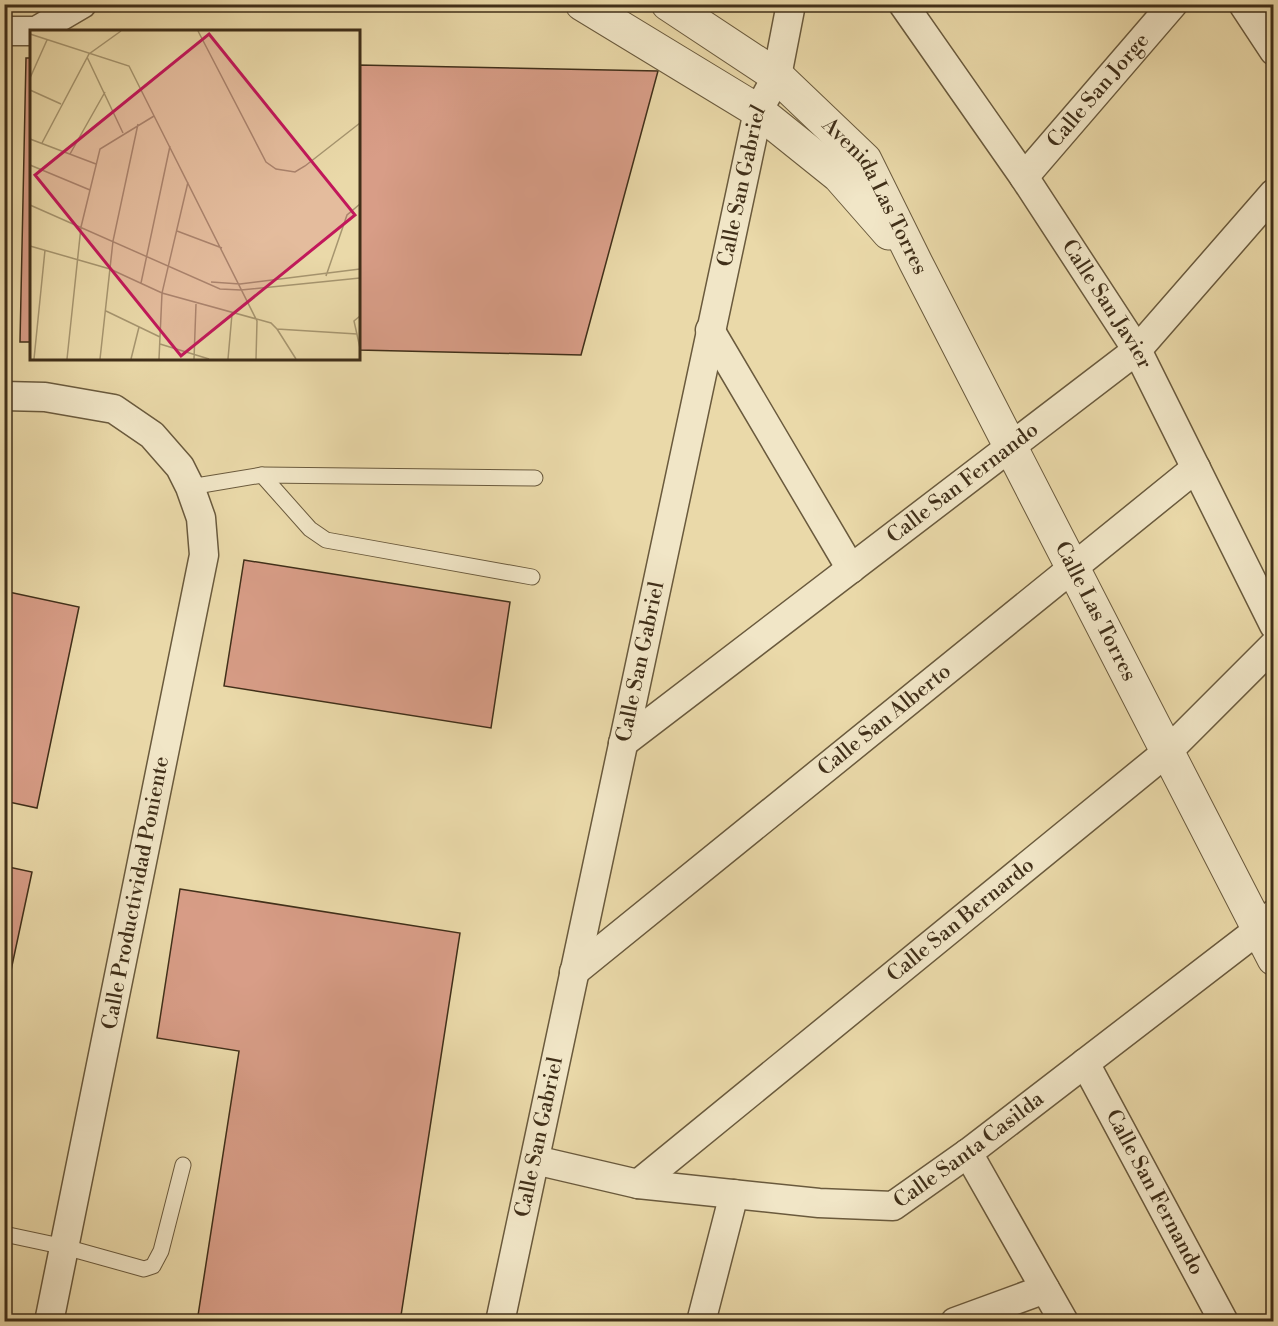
<svg xmlns="http://www.w3.org/2000/svg" width="1278" height="1326" viewBox="0 0 1278 1326" font-family="'Libre Bodoni',serif">
  <rect width="100%" height="100%" fill="#ead9a9"/>
  <filter id="stains"><feTurbulence type="fractalNoise" baseFrequency=".00333" numOctaves="4"/><feColorMatrix values="0 0 0 0 .2 0 0 0 0 .09 0 0 0 0 .02 0 0 0 .5 -.17"/></filter>
  <radialGradient id="worn" r=".72"><stop offset=".6" stop-color="#630" stop-opacity="0"/><stop offset="1" stop-color="#630" stop-opacity=".3"/></radialGradient>
  <!-- building -->
  <g fill="#d89d87" stroke="#402f19" stroke-width="1.5">
    <polygon points="26,58 32,58 32,342 20,342"/>
    <polygon points="358,65 658,71 581,355 358,350"/>
    <polygon points="244,560 510,602 491,728 224,686"/>
    <polygon points="4,591 79,607 37,808 4,801"/>
    <polygon points="4,866 32,872 4,1003"/>
    <polygon points="180,889 460,933 400,1322 197,1322 239,1051 157,1038"/>
  </g>
  <g fill="none" stroke-linecap="round" stroke-linejoin="round">
    <!-- service casing -->
    <g stroke="#6a5a3d" stroke-width="17">
      <g id="service">
        <polyline points="262,475 310,529 326,540 532,577"/>
        <polyline points="190,487 262,475 535,478"/>
        <polyline points="4,1234 65,1247 144,1269 153,1266 161,1251 183,1165"/>
      </g>
    </g>
    <!-- minor casing -->
    <g stroke="#6a5a3d" stroke-width="31">
      <g id="minor">
        <path id="s1" d="M903,4L1024,177L1137,350L1274,625"/>
        <polyline points="1243,4 1274,51"/>
        <polyline points="4,31 36,31 82,4"/>
        <path id="s2" d="M1024,177L1173,4"/>
        <polyline points="710,330 851,569"/>
        <polyline points="4,396 45,397 114,409 152,435 180,467 190,487 201,518 204,555 49,1322"/>
        <path id="s3" d="M623,743L1137,350L1274,193"/>
        <path id="s4" d="M574,972L1196,468"/>
        <path id="s5" d="M1085,1063L1224,1322"/>
        <polyline points="968,1153 1064,1322"/>
        <path id="s6" d="M535,1160L638,1184L819,1203L893,1206L968,1153L1258,930L1274,914"/>
        <path id="s7" d="M638,1184L1168,751L1274,645"/>
        <path id="s8" d="M500,1322L758,111L777,76L791,4"/>
        <polyline points="701,1322 734,1194"/>
        <polyline points="955,1322 1045,1289"/>
      </g>
    </g>
    <!-- tertiary casing -->
    <g stroke="#6a5a3d" stroke-width="35">
      <g id="tertiary">
        <polyline points="582,4 758,111 839,176 889,233"/>
        <path id="s9" d="M668,4L777,76L865,160L916,263L1274,959"/>
      </g>
    </g>
    <!-- service -->
    <use href="#service" stroke="#f1e6c7" stroke-width="15"/>
    <!-- minor -->
    <use href="#minor" stroke="#f1e6c7" stroke-width="28"/>
    <!-- tertiary -->
    <use href="#tertiary" stroke="#f1e6c7" stroke-width="33"/>
  </g>
  <g text-anchor="middle" dominant-baseline="central" stroke-width="6" stroke-linejoin="round" paint-order="stroke">
    <!-- street labels -->
    <g font-size="21" fill="#402f19" stroke="#f1e6c7">
      <text stroke="none"><textPath href="#s2" startOffset="114">Calle San Jorge</textPath></text>
      <text stroke="none"><textPath href="#s9" startOffset="288">Avenida Las Torres</textPath></text>
      <text stroke="none"><textPath href="#s8" startOffset="1161">Calle San Gabriel</textPath></text>
      <text stroke="none"><textPath href="#s1" startOffset="363">Calle San Javier</textPath></text>
      <text stroke="none"><textPath href="#s3" startOffset="428">Calle San Fernando</textPath></text>
      <text stroke="none"><textPath href="#s9" startOffset="759">Calle Las Torres</textPath></text>
      <text stroke="none"><textPath href="#s8" startOffset="675">Calle San Gabriel</textPath></text>
      <text stroke="none"><textPath href="#s4" startOffset="400">Calle San Alberto</textPath></text>
      <text transform="translate(136 893) rotate(-79)">Calle Productividad Poniente</text>
      <text stroke="none"><textPath href="#s7" startOffset="417">Calle San Bernardo</textPath></text>
      <text stroke="none"><textPath href="#s8" startOffset="189">Calle San Gabriel</textPath></text>
      <text stroke="none"><textPath href="#s6" startOffset="456">Calle Santa Casilda</textPath></text>
      <text stroke="none"><textPath href="#s5" startOffset="147">Calle San Fernando</textPath></text>
    </g>
  </g>
  <!-- overview -->
  <g transform="translate(30 30)">
    <rect width="330" height="330" fill="#ead9a9"/>
    <path fill="none" stroke="#a6956f" stroke-width="1.5" d="M168,1L236,132L246,139L265,142L275,136L330,93M0,4L99,36L227,291L226,329M57,27L93,103M0,48L17,10M0,60L31,74M0,109L66,134M12,113L59,24L91,1M40,124L75,62M0,135L60,160M0,175L190,259L211,260L330,248M147,201L192,218M0,216L80,239L132,263L241,293L247,299L327,304M296,246L317,185L330,174M181,252L210,254L330,239M111,253L140,116M76,281L130,307M330,286L324,291L330,318M247,299L266,329M130,314L179,329M4,329L15,220M37,329L51,197L70,119L124,86M70,329L83,211L108,94M101,329L109,297M129,329L132,263L158,152M164,329L166,274M198,329L202,284"/>
    <path fill="#c2185b" fill-opacity="0.15" stroke="#c2185b" stroke-width="3" d="M179,4L325,185L151,326L5,145Z"/>
    <rect width="330" height="330" fill="none" stroke="#402f19" stroke-width="3"/>
  </g>
  <!-- margin -->
  <rect width="1278" height="1326" fill="none" stroke="#ead9a9" stroke-width="24"/>
  <rect x="6" y="6" width="1266" height="1314" fill="none" stroke="#402f19" stroke-width="3"/>
  <rect x="12" y="12" width="1254" height="1302" fill="none" stroke="#402f19" stroke-width="1.5"/>
  <rect width="100%" height="100%" filter="url(#stains)"/>
  <rect width="100%" height="100%" fill="url(#worn)"/>
</svg>
